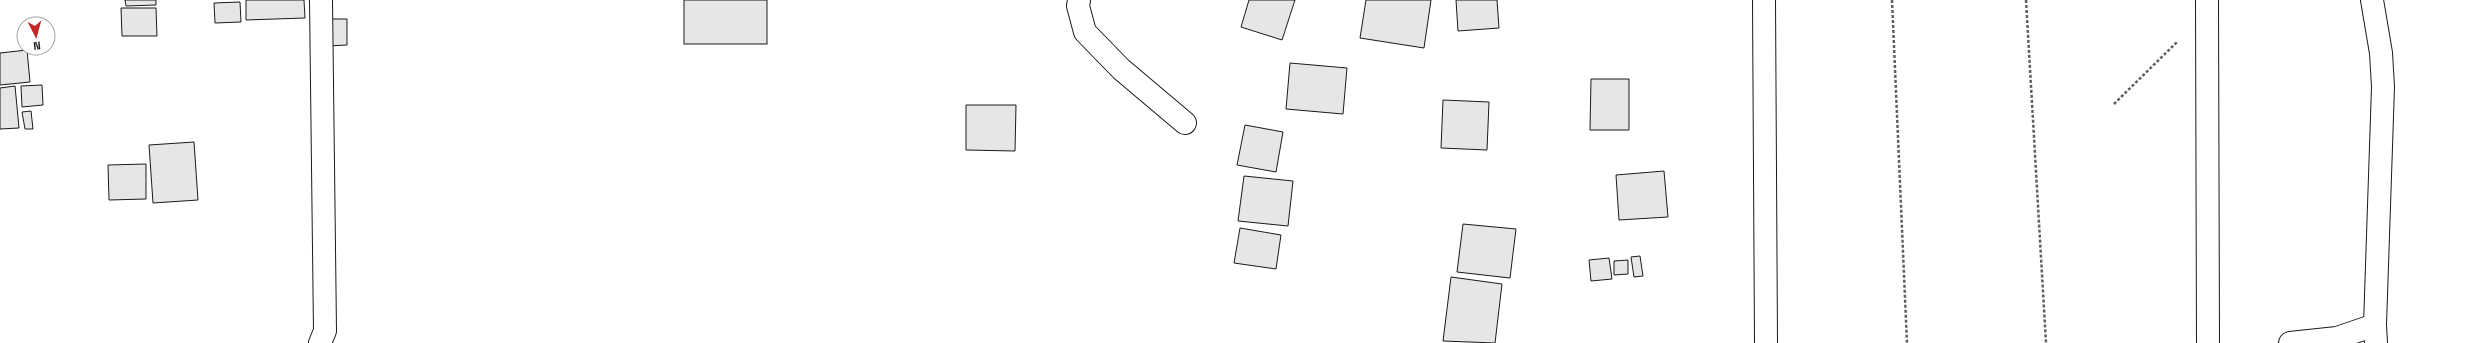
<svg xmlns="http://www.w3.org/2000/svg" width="2472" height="343" viewBox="0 0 2472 343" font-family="'Space Grotesk',sans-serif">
  <rect width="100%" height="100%" fill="#fff"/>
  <!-- building -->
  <g fill="#e6e6e6" stroke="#1a1a1a">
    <polygon points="125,0 156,0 156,5 126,6"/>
    <polygon points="246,0 304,0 305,18 246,20"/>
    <rect x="684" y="0" width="83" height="44"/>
    <polygon points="1249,0 1295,0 1282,40 1241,27"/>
    <polygon points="1366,0 1431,0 1424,48 1360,38"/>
    <polygon points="1456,0 1497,0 1499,28 1458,31"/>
    <polygon points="240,2 241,22 215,23 214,3"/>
    <polygon points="121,8 156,8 157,36 122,36"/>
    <polygon points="328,19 347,19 347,45 328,46"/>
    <polygon points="27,50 30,82 0,85 0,53"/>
    <polygon points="1290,63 1347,68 1343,114 1286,109"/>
    <polygon points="1591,79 1629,79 1629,130 1590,130"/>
    <polygon points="42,85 43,105 22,107 21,86"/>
    <polygon points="15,86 19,128 0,129 0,88"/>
    <polygon points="1443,100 1489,102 1487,150 1441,148"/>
    <polygon points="966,105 1016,105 1015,151 966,150"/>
    <polygon points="31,111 33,129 25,129 22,112"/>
    <polygon points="1245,125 1283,132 1276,172 1237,165"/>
    <polygon points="194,142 198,200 153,203 149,145"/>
    <polygon points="146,164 146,199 109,200 108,165"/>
    <polygon points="1664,171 1668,217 1619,220 1616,175"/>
    <polygon points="1244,176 1293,181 1288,226 1238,221"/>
    <polygon points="1463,224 1516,229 1510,278 1457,272"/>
    <polygon points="1240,228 1281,235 1276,269 1234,263"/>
    <polygon points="1640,256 1643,276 1634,277 1631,257"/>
    <polygon points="1609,258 1612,279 1591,281 1589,260"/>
    <polygon points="1628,260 1628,274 1614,275 1614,261"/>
    <polygon points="1451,277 1502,284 1495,343 1443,341"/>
  </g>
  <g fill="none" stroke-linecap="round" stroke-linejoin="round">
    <!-- minor casing -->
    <g stroke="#1a1a1a" stroke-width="24">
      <g id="minor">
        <polyline points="1079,0 1078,6 1085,32 1121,69 1185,123"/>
        <polyline points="1764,0 1766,343"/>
        <polyline points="2207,0 2208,343"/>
        <polyline points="2372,0 2381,53 2383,87 2375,325"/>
        <polyline points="320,343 325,331 321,0"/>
        <polyline points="2290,343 2337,338 2375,325 2376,343"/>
      </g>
    </g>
    <!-- path -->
    <g stroke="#5f5f5f" stroke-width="2.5" stroke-dasharray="3 2" stroke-linecap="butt">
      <polyline points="1892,0 1907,343"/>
      <polyline points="2026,0 2046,343"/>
      <polyline points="2114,104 2178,41"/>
    </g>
    <!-- minor -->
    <use href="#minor" stroke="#fff" stroke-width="22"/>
  </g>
  <!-- north arrow -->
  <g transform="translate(36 36) rotate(174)"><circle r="19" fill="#ffffff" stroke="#a3a3a3"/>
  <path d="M0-3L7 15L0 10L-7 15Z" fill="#c62828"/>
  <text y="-6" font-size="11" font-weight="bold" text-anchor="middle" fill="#1a1a1a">N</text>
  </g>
</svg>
